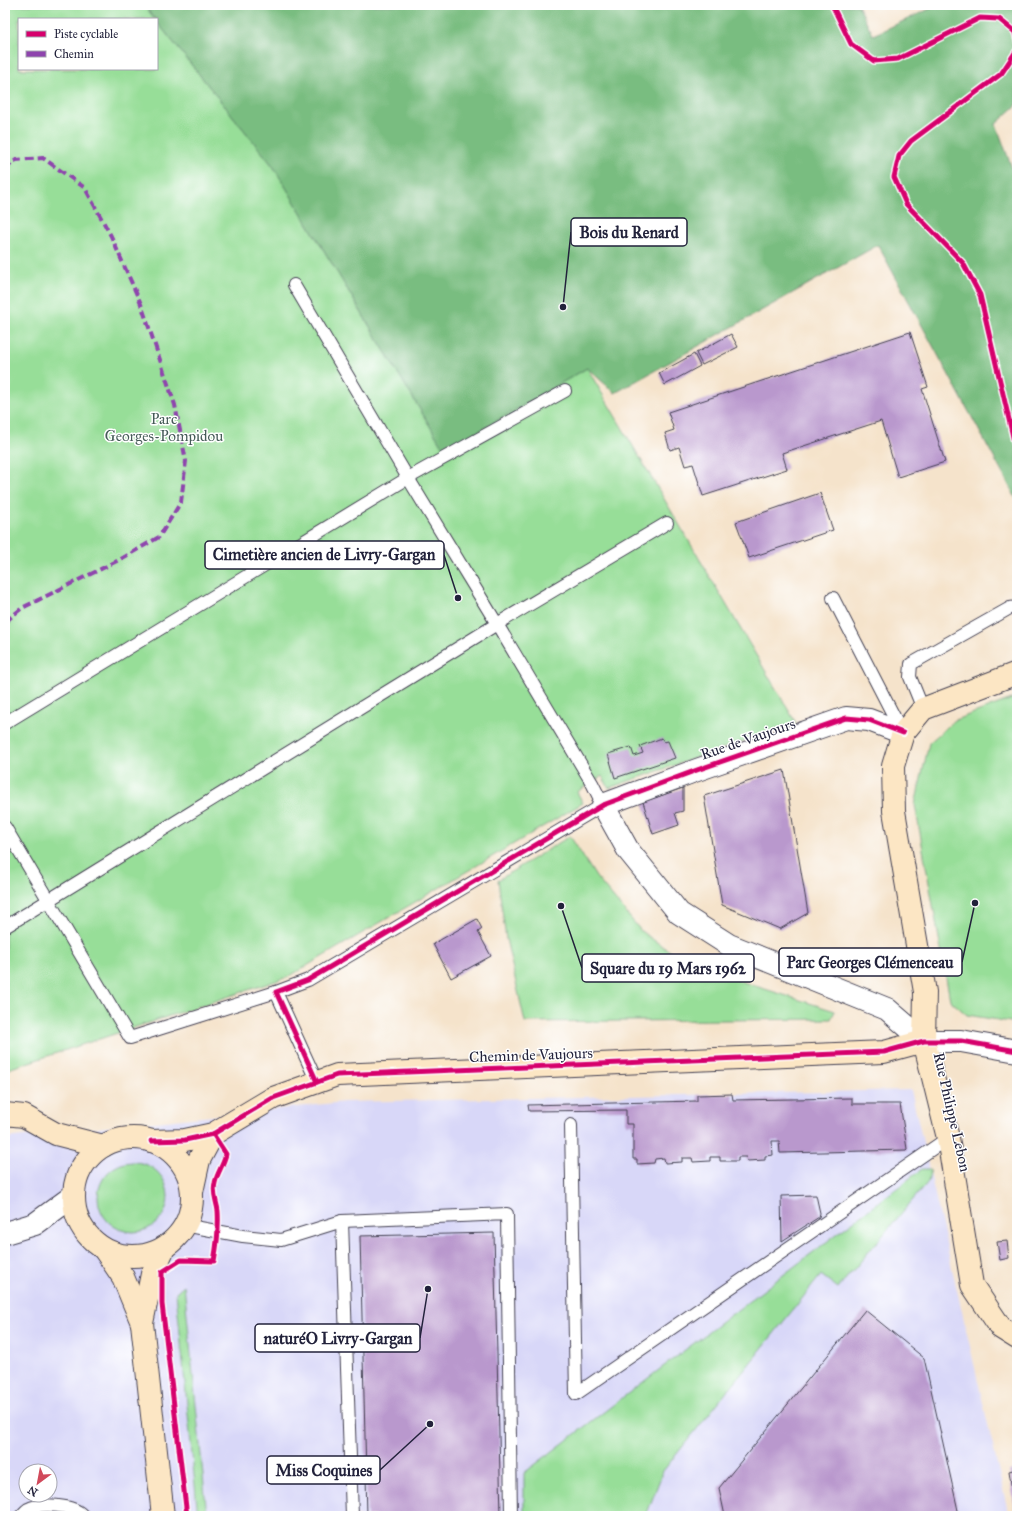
<svg xmlns="http://www.w3.org/2000/svg" width="1022" height="1521" viewBox="0 0 1022 1521" font-family="'IM FELL Great Primer',serif">
  <rect width="100%" height="100%" fill="#fff"/>
  <filter id="ink" filterUnits="userSpaceOnUse"><feTurbulence type="fractalNoise" baseFrequency=".025" numOctaves="2"/><feDisplacementMap in="SourceGraphic" scale="8" xChannelSelector="R" yChannelSelector="G"/><feConvolveMatrix kernelMatrix="1 2 1 2 8 2 1 2 1" color-interpolation-filters="sRGB"/></filter>
  <filter id="wash" filterUnits="userSpaceOnUse"><feTurbulence type="fractalNoise" baseFrequency=".012" numOctaves="4" result="noise"/><feDisplacementMap in="SourceGraphic" scale="16" xChannelSelector="R" yChannelSelector="G"/><feGaussianBlur stdDeviation="0.9" result="paint"/><feColorMatrix in="noise" values="0 0 0 0 0 0 0 0 0 0 0 0 0 0 0 0 0 1.4 0 .05"/><feComposite in="paint" operator="in"/></filter>
  <g filter="url(#wash)">
    <rect width="100%" height="100%" fill="#f5e3cb"/>
    <!-- built -->
    <path fill="#d8d7f8" fill-rule="evenodd" d="M911,1090L1009,1516H5V1140L14,1137L344,1102ZM26,1471H50V1495H26Z"/>
    <!-- green -->
    <g fill="#97de98" stroke="#5c806a">
      <polygon points="5,5 144,5 155,19 19,19 19,69 157,69 157,22 273,166 445,451 587,368 796,723 609,788 602,776 577,792 583,803 288,977 5,1070"/>
      <polygon points="1017,697 1017,1023 967,1015 950,1000 915,805 929,743 955,720"/>
      <polygon points="570,836 596,877 642,932 671,952 683,960 752,985 835,1011 831,1019 525,1022 506,939 498,880"/>
      <circle cx="133" cy="1197" r="35"/>
      <polygon points="922,1169 931,1169 928,1182 838,1288 821,1275 663,1471 646,1516 524,1516 524,1473"/>
      <polygon points="184,1285 207,1516 198,1516 176,1292"/>
    </g>
    <!-- forest -->
    <polygon fill="#79bd80" stroke="#4e705e" points="144,5 858,5 873,35 938,5 1017,5 1017,105 996,124 1017,182 1017,500 878,245 615,393 587,368 445,451 273,166 157,22 157,19 155,19"/>
    <g id="blocks">
      <!-- building -->
      <g fill="#b998cd">
        <polygon points="910,332 928,387 922,389 945,462 898,477 881,421 782,453 787,469 703,496 693,464 685,466 679,447 670,450 665,433 674,430 668,412"/>
        <polygon points="731,334 738,347 702,365 696,353"/>
        <polygon points="694,354 700,366 665,385 659,373"/>
        <polygon points="820,493 833,530 749,558 736,522"/>
        <polygon points="662,738 664,742 668,741 675,758 615,778 608,754 631,747 634,756 643,753 640,746"/>
        <polygon points="784,770 808,913 780,929 722,905 704,796"/>
        <polygon points="683,788 683,811 675,813 679,825 653,834 643,802"/>
        <polygon points="477,919 482,929 478,932 491,956 451,978 433,944"/>
        <polygon points="732,1094 733,1100 852,1098 852,1104 900,1104 907,1149 906,1150 780,1153 779,1141 772,1141 773,1155 765,1156 765,1160 747,1161 746,1157 738,1157 738,1161 720,1161 720,1157 710,1157 710,1161 693,1162 692,1158 682,1158 682,1162 665,1163 664,1158 655,1159 654,1163 637,1164 637,1159 633,1159 633,1124 626,1124 626,1110 529,1111 528,1105 697,1101 697,1095"/>
        <polygon points="816,1195 820,1213 819,1217 782,1241 781,1196"/>
        <polygon points="494,1233 501,1516 367,1516 360,1236"/>
        <polygon points="1007,1241 1009,1258 1000,1260 997,1242"/>
        <polygon points="865,1310 924,1358 959,1515 953,1516 725,1516 719,1488"/>
        <polygon points="1017,1469 1017,1509 1015,1509 1009,1471"/>
      </g>
    </g>
  </g>
  <g filter="url(#ink)">
    <use href="#blocks" fill-opacity="0" stroke="#423f51" stroke-width="1"/>
    <g fill="none" stroke-linecap="round" stroke-linejoin="round">
      <!-- lane casing -->
      <g stroke="#423f51" stroke-width="14">
        <g id="lane">
          <polyline points="294,285 408,478 497,624 592,783 603,805 308,980 276,992 317,1082"/>
          <polyline points="833,598 902,732"/>
          <polyline points="923,709 910,677 911,664 1010,608 1017,607"/>
          <polyline points="5,723 408,478 565,391"/>
          <polyline points="5,827 130,1038 276,992"/>
          <polyline points="5,927 497,624 667,523"/>
          <polyline points="571,1125 576,1394 948,1138"/>
          <polyline points="342,1221 352,1516"/>
          <polyline points="184,1225 243,1236 281,1240 342,1221 507,1214 511,1516"/>
          <path d="M21,1516C23,1514 25,1511 28,1509C40,1503 74,1504 83,1516"/>
        </g>
      </g>
      <!-- street casing -->
      <g stroke="#423f51" stroke-width="24">
        <g id="street">
          <polyline points="903,733 869,720 846,718 697,770 603,805 628,850 679,913 729,945 887,1009 924,1041 961,1041 1017,1051"/>
          <polyline points="5,1233 35,1224 73,1196"/>
        </g>
      </g>
      <!-- secondary casing -->
      <g stroke="#423f51" stroke-width="24">
        <g id="secondary">
          <polyline points="1017,673 923,709 903,733 893,766 894,811 925,992 924,1041 948,1138 972,1285 1001,1328 1017,1338"/>
          <polyline points="5,1114 24,1116 56,1134 103,1146"/>
          <circle cx="133" cy="1197" r="59"/>
          <polyline points="151,1141 185,1140 213,1134 273,1098 337,1075 884,1052 924,1041"/>
          <polyline points="192,1192 199,1160 213,1134"/>
          <polyline points="104,1249 123,1277 142,1323 163,1516"/>
          <polyline points="142,1323 152,1274 164,1248"/>
        </g>
      </g>
      <!-- lane -->
      <use href="#lane" stroke="#fff" stroke-width="12"/>
      <!-- street -->
      <use href="#street" stroke="#fff" stroke-width="22"/>
      <!-- secondary -->
      <use href="#secondary" stroke="#fce6c4" stroke-width="22"/>
      <!-- quiet -->
      <polyline stroke="#8e44ad" stroke-width="4" stroke-dasharray="8 4" stroke-linecap="butt" points="5,169 16,160 43,158 85,188 111,236 141,304 159,357 175,405 186,461 181,502 159,537 119,560 22,608 5,622"/>
      <!-- cycleway casing -->
      <g stroke="#fff" stroke-width="8">
        <g id="cycleway">
          <polyline points="832,5 851,44 874,61 898,59 980,18 999,19 1015,32 1017,41"/>
          <polyline points="1017,50 1001,74 911,141 899,156 894,177 906,204 963,263 980,295 1017,454"/>
          <polyline points="317,1082 276,992 308,980 603,805 697,770 846,718 869,720 903,733"/>
          <polyline points="151,1141 185,1140 213,1134 273,1098 337,1075 884,1052 924,1041 961,1041 1017,1051"/>
          <path d="M187,1516L162,1304V1272L181,1260L214,1261C217,1245 219,1227 218,1211C217,1202 212,1193 215,1183C217,1173 224,1164 226,1154L213,1134"/>
        </g>
      </g>
      <!-- cycleway -->
      <use href="#cycleway" stroke="#d6006c" stroke-width="5"/>
    </g>
  </g>
  <g text-anchor="middle" dominant-baseline="central" stroke-width="3" stroke-linejoin="round" paint-order="stroke">
    <!-- park labels -->
    <g font-size="15" fill="#455a57" stroke="#fff">
      <text x="164" y="419">Parc<tspan x="164" dy="17">Georges-Pompidou</tspan></text>
    </g>
    <!-- street labels -->
    <g font-size="15" fill="#22223b" stroke="#fff">
      <text transform="translate(748 739) rotate(-19)">Rue de Vaujours</text>
      <text transform="translate(531 1055) rotate(-2)">Chemin de Vaujours</text>
      <text transform="translate(952 1112) rotate(77)">Rue Philippe Lebon</text>
    </g>
  </g>
  <!-- callouts -->
  <path fill="none" stroke="#22223b" stroke-width="1.5" d="M563 307L571 232M458 598L444 555M975 903L962 962M561 906L582 968M428 1289L420 1338M430 1424L380 1470"/>
  <g fill="#22223b" stroke="#fff" stroke-width="1.5">
    <circle cx="563" cy="307" r="4"/>
    <circle cx="458" cy="598" r="4"/>
    <circle cx="975" cy="903" r="4"/>
    <circle cx="561" cy="906" r="4"/>
    <circle cx="428" cy="1289" r="4"/>
    <circle cx="430" cy="1424" r="4"/>
  </g>
  <g fill="#fff" stroke="#22223b" stroke-width="1.5">
    <rect x="571" y="218" width="116" height="28" rx="4"/>
    <rect x="205" y="541" width="239" height="28" rx="4"/>
    <rect x="779" y="948" width="183" height="28" rx="4"/>
    <rect x="582" y="954" width="172" height="28" rx="4"/>
    <rect x="255" y="1324" width="165" height="28" rx="4"/>
    <rect x="267" y="1456" width="113" height="28" rx="4"/>
  </g>
  <g font-size="16" text-anchor="middle" font-weight="bold" fill="#22223b">
    <text x="629" y="238">Bois du Renard</text>
    <text x="324" y="560">Cimetière ancien de Livry-Gargan</text>
    <text x="870" y="968">Parc Georges Clémenceau</text>
    <text x="668" y="974">Square du 19 Mars 1962</text>
    <text x="338" y="1344">naturéO Livry-Gargan</text>
    <text x="324" y="1476">Miss Coquines</text>
  </g>
  <!-- margin -->
  <rect width="1022" height="1521" fill="none" stroke="#fff" stroke-width="20"/>
  <!-- legend -->
  <rect x="18" y="18" width="140" height="52" fill="#ffffff" stroke="#a7a7b1"/>
  <rect x="26" y="31" width="20" height="6" fill="#d6006c" stroke="#a7a7b1"/>
  <text x="54" y="38" font-size="12" fill="#22223b">Piste cyclable</text>
  <rect x="26" y="51" width="20" height="6" fill="#8e44ad" stroke="#a7a7b1"/>
  <text x="54" y="58" font-size="12" fill="#22223b">Chemin</text>
  <!-- north arrow -->
  <g transform="translate(38 1483) rotate(212)"><circle r="19" fill="#ffffff" stroke="#a7a7b1"/>
  <path d="M0-3L7 15L0 10L-7 15Z" fill="#d1495b"/>
  <text y="-6" font-size="11" font-weight="bold" text-anchor="middle" fill="#22223b">N</text>
  </g>
</svg>
